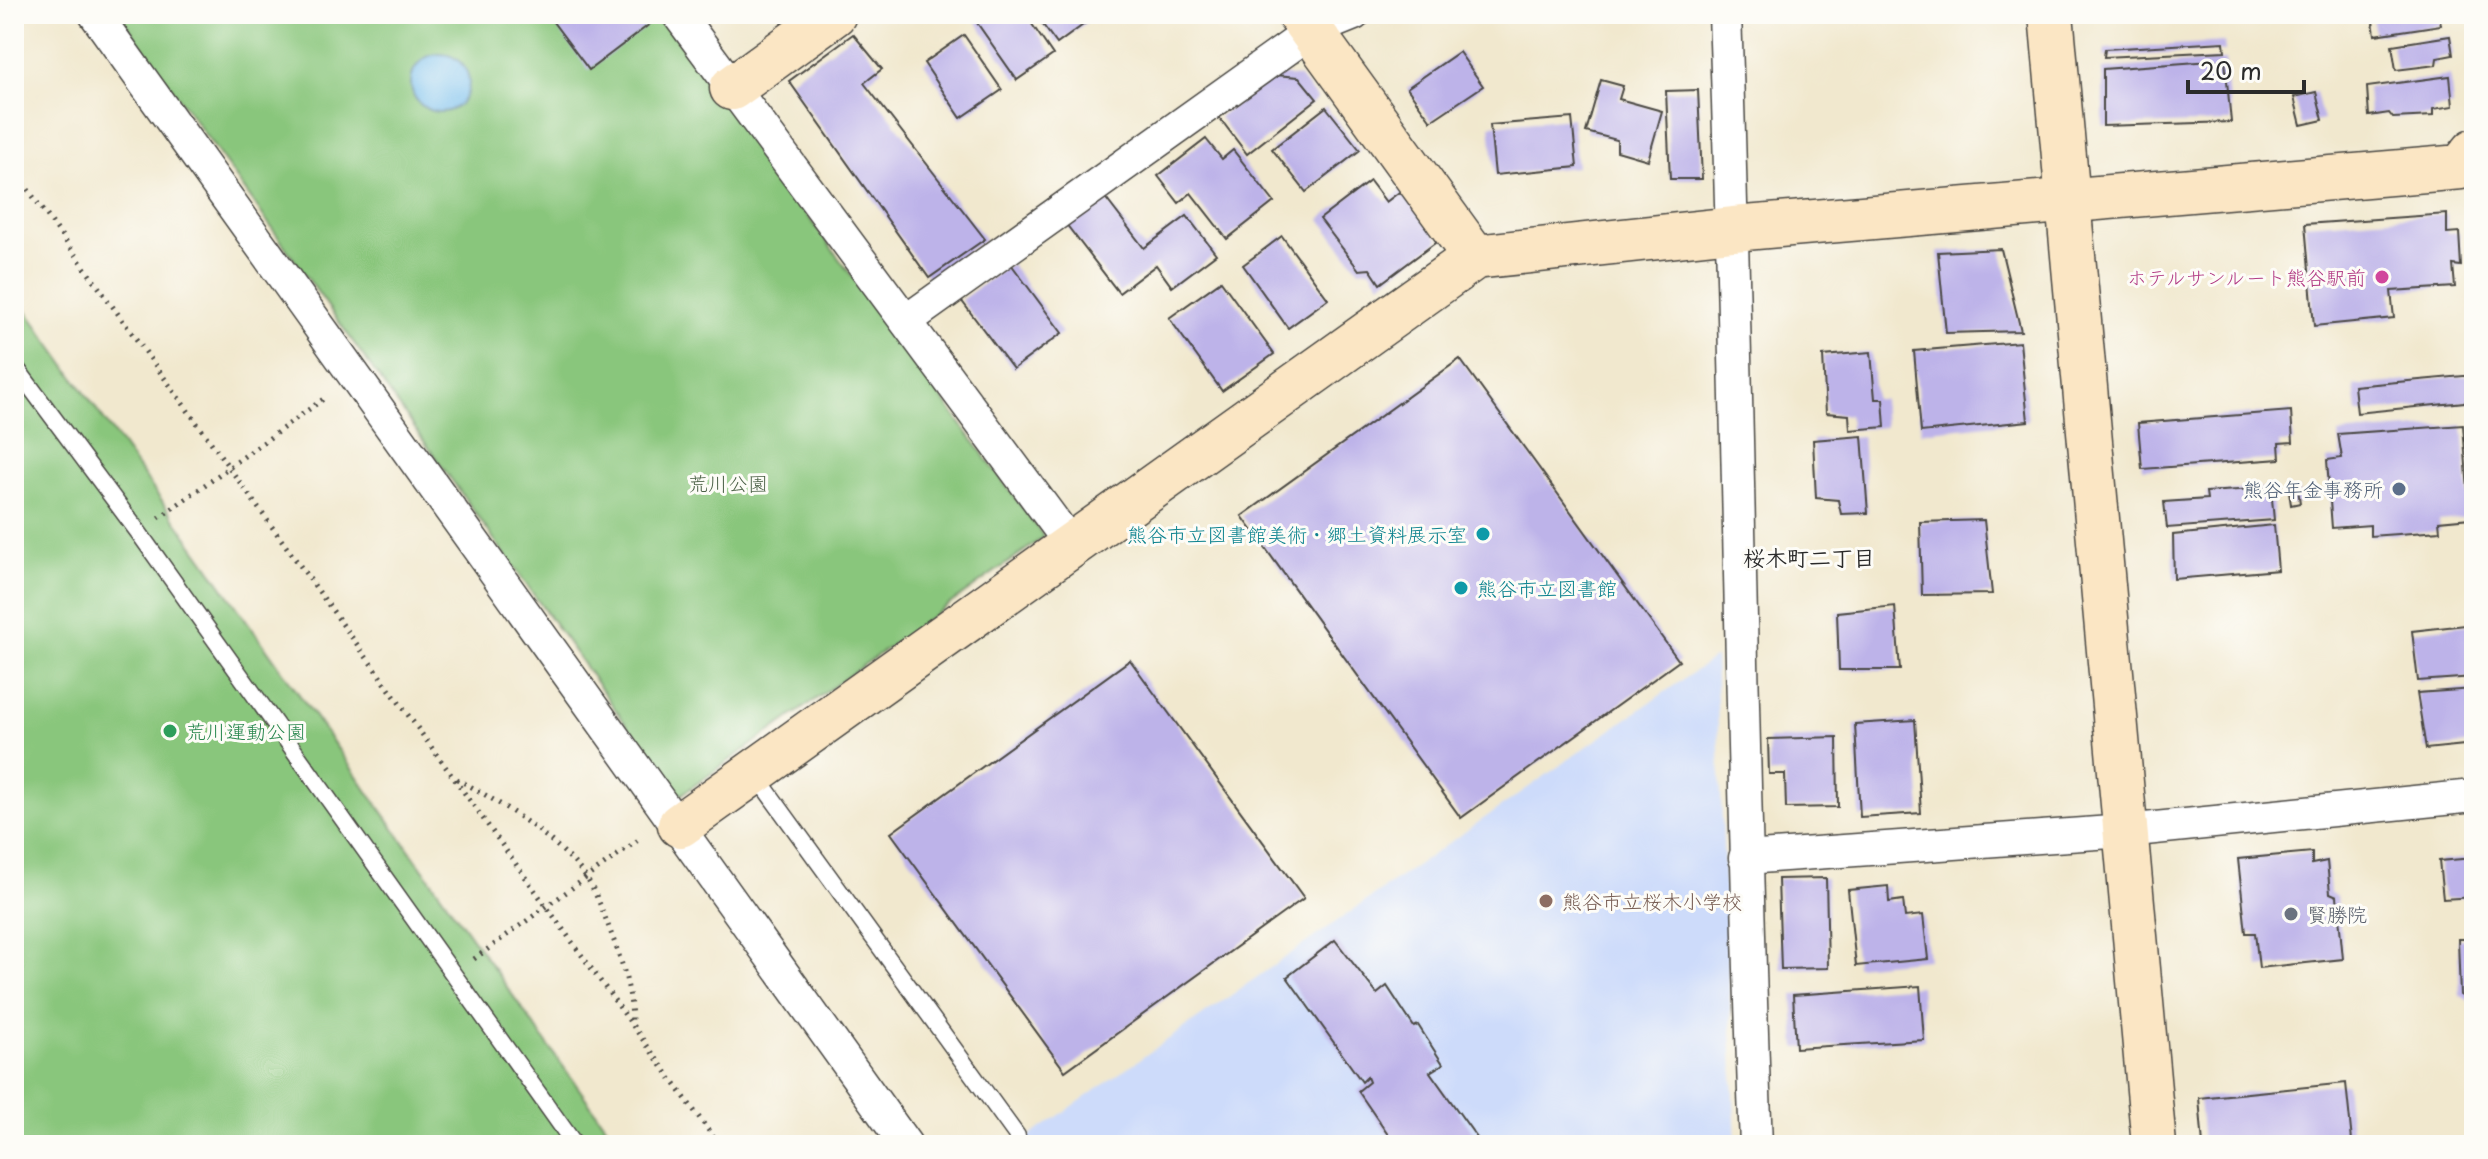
<svg xmlns="http://www.w3.org/2000/svg" width="2488" height="1159" viewBox="0 0 2488 1159" font-family="'Playpen Sans','Klee One',sans-serif">
  <rect width="100%" height="100%" fill="#fdfcf7"/>
  <filter id="ink" filterUnits="userSpaceOnUse"><feTurbulence type="fractalNoise" baseFrequency=".0125" numOctaves="2"/><feDisplacementMap in="SourceGraphic" scale="16" xChannelSelector="R" yChannelSelector="G"/><feConvolveMatrix kernelMatrix="1 2 1 2 8 2 1 2 1" color-interpolation-filters="sRGB"/></filter>
  <filter id="wash" filterUnits="userSpaceOnUse"><feTurbulence type="fractalNoise" baseFrequency=".006" numOctaves="4" result="noise"/><feDisplacementMap in="SourceGraphic" scale="32" xChannelSelector="R" yChannelSelector="G"/><feGaussianBlur stdDeviation="1.8" result="paint"/><feColorMatrix in="noise" values="0 0 0 0 0 0 0 0 0 0 0 0 0 0 0 0 0 1.4 0 .05"/><feComposite in="paint" operator="in"/></filter>
  <g filter="url(#wash)">
    <rect width="100%" height="100%" fill="#f1e8ce"/>
    <!-- built -->
    <polygon fill="#cddbfa" points="1715,657 1736,1145 1017,1145"/>
    <!-- green -->
    <g fill="#89c67c" stroke="#5a7854" stroke-width="2">
      <polygon points="119,14 659,14 1044,537 678,797"/>
      <polygon points="14,293 619,1145 14,1145"/>
    </g>
    <!-- water -->
    <circle fill="#78bfef" stroke="#52758d" stroke-width="2" cx="440" cy="83" r="29"/>
    <g id="blocks">
      <!-- building -->
      <g fill="#bdb3e9">
        <polygon points="547,14 654,14 658,18 589,70"/>
        <polygon points="984,14 1025,14 1053,55 1017,80 975,20"/>
        <polygon points="1035,14 1081,14 1087,22 1057,44"/>
        <polygon points="2372,14 2439,14 2441,25 2375,35"/>
        <polygon points="853,34 882,69 864,83 985,239 929,278 789,81"/>
        <polygon points="964,35 1002,90 961,118 924,63"/>
        <polygon points="2450,36 2453,55 2437,58 2436,65 2396,70 2392,45"/>
        <polygon points="2224,42 2225,51 2104,57 2105,49"/>
        <polygon points="1459,52 1483,86 1431,121 1407,88"/>
        <polygon points="2225,60 2231,122 2103,126 2103,69"/>
        <polygon points="1275,75 1299,77 1317,99 1247,154 1219,117"/>
        <polygon points="2450,76 2453,106 2433,109 2433,116 2393,118 2389,113 2369,116 2367,87"/>
        <polygon points="1601,80 1623,86 1619,99 1662,111 1648,160 1617,151 1617,140 1586,132"/>
        <polygon points="1698,90 1702,179 1670,179 1666,91"/>
        <polygon points="2316,92 2323,120 2301,125 2294,97"/>
        <polygon points="1326,107 1360,150 1306,192 1272,149"/>
        <polygon points="1572,118 1577,167 1495,175 1490,125"/>
        <polygon points="1206,139 1222,159 1233,150 1274,202 1227,239 1191,193 1179,203 1158,176"/>
        <polygon points="1370,181 1386,202 1402,190 1439,240 1380,284 1370,269 1359,270 1320,219"/>
        <polygon points="1104,196 1144,248 1187,216 1216,254 1172,287 1156,265 1119,293 1066,224"/>
        <polygon points="2447,214 2447,233 2459,232 2461,266 2453,265 2455,287 2391,291 2394,318 2314,326 2305,224"/>
        <polygon points="1282,236 1328,299 1288,328 1243,265"/>
        <polygon points="2001,249 2021,331 1946,333 1938,252"/>
        <polygon points="1011,264 1062,333 1013,369 961,300"/>
        <polygon points="1221,281 1274,354 1222,391 1169,318"/>
        <polygon points="2020,342 2028,421 1921,432 1914,351"/>
        <polygon points="1871,352 1875,399 1883,399 1885,427 1850,430 1849,415 1826,413 1823,356"/>
        <polygon points="1460,359 1679,661 1461,818 1242,516"/>
        <polygon points="2474,375 2474,401 2357,413 2354,386"/>
        <polygon points="2291,411 2293,442 2279,443 2280,459 2142,469 2138,423"/>
        <polygon points="2463,425 2470,518 2439,521 2440,531 2370,536 2370,525 2332,528 2327,460 2342,458 2338,434"/>
        <polygon points="1862,436 1868,513 1841,514 1838,500 1816,498 1813,440"/>
        <polygon points="2271,488 2274,520 2167,528 2164,502 2207,499 2206,492"/>
        <polygon points="2298,489 2300,503 2291,505 2289,491"/>
        <polygon points="1984,520 1992,594 1922,595 1920,522"/>
        <polygon points="2274,525 2278,570 2174,579 2173,535"/>
        <polygon points="1895,606 1900,670 1839,670 1837,612"/>
        <polygon points="2474,624 2474,677 2418,681 2412,631"/>
        <polygon points="1130,660 1304,898 1065,1071 891,833"/>
        <polygon points="2474,689 2474,744 2426,749 2417,693"/>
        <polygon points="1915,720 1921,813 1860,817 1855,724"/>
        <polygon points="1837,737 1838,807 1786,808 1785,774 1769,774 1768,739"/>
        <polygon points="2312,852 2312,864 2327,861 2330,893 2337,896 2343,959 2259,968 2255,933 2246,933 2238,859"/>
        <polygon points="2474,858 2474,897 2443,899 2439,861"/>
        <polygon points="1826,878 1828,968 1781,969 1778,879"/>
        <polygon points="1888,886 1889,902 1903,900 1905,917 1923,915 1928,959 1856,966 1848,890"/>
        <polygon points="2458,939 2474,939 2474,1003 2460,995"/>
        <polygon points="1335,940 1377,994 1387,986 1414,1027 1418,1025 1443,1064 1430,1072 1482,1145 1395,1145 1358,1091 1369,1082 1367,1077 1362,1082 1287,977"/>
        <polygon points="1920,986 1924,1040 1796,1048 1793,995"/>
        <polygon points="2346,1083 2352,1141 2341,1145 2203,1145 2199,1098"/>
      </g>
    </g>
  </g>
  <g filter="url(#ink)">
    <use href="#blocks" fill-opacity="0" stroke="#494743" stroke-width="2"/>
    <g fill="none" stroke-linecap="round" stroke-linejoin="round">
      <!-- lane casing -->
      <g stroke="#494743" stroke-width="19">
        <g id="lane">
          <polyline points="14,365 139,533 575,1145"/>
          <polyline points="754,773 1017,1136"/>
        </g>
      </g>
      <!-- street casing -->
      <g stroke="#494743" stroke-width="35">
        <g id="street">
          <polyline points="95,14 906,1145"/>
          <polyline points="678,14 1070,543"/>
          <path d="M1725,14C1739,391 1741,768 1756,1145"/>
          <polyline points="906,321 1312,31 1354,14"/>
          <polyline points="1745,858 2125,831 2474,796"/>
        </g>
      </g>
      <!-- secondary casing -->
      <g stroke="#494743" stroke-width="47">
        <g id="secondary">
          <polyline points="1299,14 1475,257"/>
          <polyline points="2051,14 2154,1145"/>
          <polyline points="732,88 834,14"/>
          <polyline points="680,825 1475,257 1733,229 2461,167 2474,151"/>
        </g>
      </g>
      <!-- path -->
      <g stroke="#494743" stroke-width="5" stroke-dasharray="2 6" stroke-linecap="butt">
        <polyline points="14,170 719,1145"/>
        <polyline points="159,518 326,397"/>
        <path d="M457,779C498,801 561,840 587,879C599,898 606,920 614,941C624,968 632,995 632,1024"/>
        <polyline points="474,959 641,838"/>
      </g>
      <!-- lane -->
      <use href="#lane" stroke="#fff" stroke-width="16"/>
      <!-- street -->
      <use href="#street" stroke="#fff" stroke-width="32"/>
      <!-- secondary -->
      <use href="#secondary" stroke="#fbe6c4" stroke-width="44"/>
    </g>
  </g>
  <!-- markers -->
  <circle fill="#d1479c" stroke="#fdfcf7" stroke-width="3" cx="2382" cy="277" r="8"/>
  <circle fill="#5c6f8a" stroke="#fdfcf7" stroke-width="3" cx="2399" cy="489" r="8"/>
  <g fill="#0f9aa8" stroke="#fdfcf7" stroke-width="3">
    <circle cx="1483" cy="534" r="8"/>
    <circle cx="1461" cy="588" r="8"/>
  </g>
  <circle fill="#2e9e5b" stroke="#fdfcf7" stroke-width="3" cx="170" cy="731" r="8"/>
  <circle fill="#8d6e63" stroke="#fdfcf7" stroke-width="3" cx="1546" cy="901" r="8"/>
  <circle fill="#6b7280" stroke="#fdfcf7" stroke-width="3" cx="2291" cy="914" r="8"/>
  <g text-anchor="middle" dominant-baseline="central" stroke-width="6" stroke-linejoin="round" paint-order="stroke">
    <!-- hotel labels -->
    <g font-size="20" fill="#b23c85" stroke="#fdfcf7" text-anchor="end">
      <text x="2366" y="277">ホテルサンルート熊谷駅前</text>
    </g>
    <!-- park labels -->
    <g font-size="20" fill="#4c6147" stroke="#fdfcf7">
      <text x="728" y="483">荒川公園</text>
    </g>
    <!-- service labels -->
    <g font-size="20" fill="#4e5e75" stroke="#fdfcf7" text-anchor="end">
      <text x="2383" y="489">熊谷年金事務所</text>
    </g>
    <!-- culture labels -->
    <g font-size="20" fill="#0d838f" stroke="#fdfcf7" text-anchor="end">
      <text x="1467" y="534">熊谷市立図書館美術・郷土資料展示室</text>
      <text x="1477" y="588" text-anchor="start">熊谷市立図書館</text>
    </g>
    <!-- leisure labels -->
    <g font-size="20" fill="#27864d" stroke="#fdfcf7" text-anchor="start">
      <text x="186" y="731">荒川運動公園</text>
    </g>
    <!-- education labels -->
    <g font-size="20" fill="#785e54" stroke="#fdfcf7" text-anchor="start">
      <text x="1562" y="901">熊谷市立桜木小学校</text>
    </g>
    <!-- worship labels -->
    <g font-size="20" fill="#5b616d" stroke="#fdfcf7" text-anchor="start">
      <text x="2307" y="914">賢勝院</text>
    </g>
    <!-- neighbourhood labels -->
    <g font-size="22" font-weight="bold" fill="#2b2b2b" stroke="#fdfcf7">
      <text x="1809" y="556">桜木町二丁目</text>
    </g>
  </g>
  <!-- margin -->
  <rect width="2488" height="1159" fill="none" stroke="#fdfcf7" stroke-width="48"/>
  <!-- scale -->
  <path d="M2188 80v12h116v-12" fill="none" stroke="#2b2b2b" stroke-width="4"/>
  <text x="2200" y="80" font-size="24" fill="#2b2b2b" stroke="#fdfcf7" stroke-width="6" paint-order="stroke">20 m</text>
</svg>
